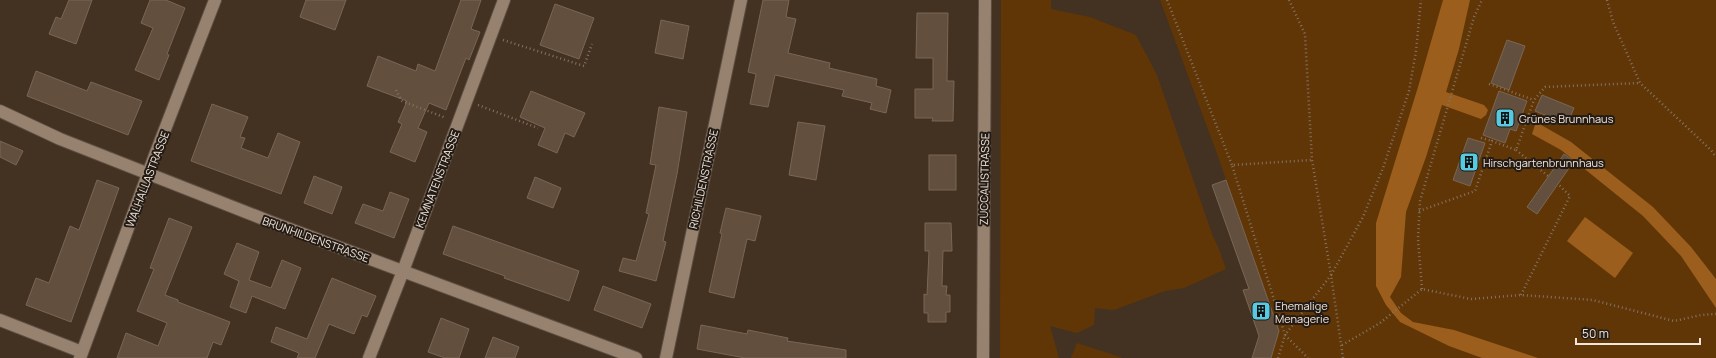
<svg xmlns="http://www.w3.org/2000/svg" width="1716" height="358" viewBox="0 0 1716 358" font-family="Manrope,sans-serif">
  <rect width="100%" height="100%" fill="#433121"/>
  <!-- green -->
  <g fill="#613606">
    <polygon points="1001,0 1051,0 1051,9 1090,17 1136,35 1157,75 1212,234 1219,249 1226,269 1184,288 1165,291 1114,310 1095,308 1094,325 1077,333 1050,326 1059,358 1000,358"/>
    <polygon points="1160,0 1716,0 1716,358 1271,358 1279,331 1216,151"/>
    <polygon points="1077,343 1123,358 1071,358"/>
  </g>
  <!-- water -->
  <g fill="#9b5e1d">
    <polygon points="1443,0 1470,0 1459,49 1446,92 1484,105 1488,110 1486,115 1481,119 1442,105 1426,157 1406,212 1401,277 1390,297 1401,313 1413,322 1454,330 1538,358 1482,358 1449,346 1400,322 1386,305 1376,286 1376,223 1418,87"/>
    <polygon points="1536,122 1571,142 1653,207 1691,247 1716,279 1716,308 1681,256 1643,216 1561,150 1532,134"/>
    <polygon points="1585,217 1633,253 1615,278 1567,241"/>
  </g>
  <!-- building -->
  <g fill="#624f3e" stroke="#7b6655">
    <polygon points="69,0 92,0 76,44 49,34 56,17 61,19"/>
    <polygon points="150,0 166,0 185,8 167,54 169,55 159,80 135,70 153,28 141,23"/>
    <polygon points="306,0 346,0 335,30 300,17"/>
    <polygon points="461,0 481,0 471,29 480,32 469,60 466,58 446,110 429,103 418,128 427,132 415,162 390,152 402,124 398,122 407,101 367,86 378,56 416,71 418,64 435,71"/>
    <polygon points="763,0 789,0 786,17 796,19 788,53 830,63 829,68 877,79 876,86 891,90 886,113 870,109 872,103 842,96 844,90 775,75 768,107 750,104 756,74 748,72"/>
    <polygon points="555,4 594,18 579,59 540,45"/>
    <polygon points="917,13 948,13 947,81 954,81 953,121 932,121 933,118 915,118 915,89 933,89 933,58 916,58"/>
    <polygon points="661,20 689,26 683,59 655,53"/>
    <polygon points="1507,40 1525,46 1509,90 1491,83"/>
    <polygon points="36,71 87,91 91,82 142,101 128,135 27,96"/>
    <polygon points="531,91 585,113 574,137 565,133 557,153 538,145 545,128 520,117"/>
    <polygon points="1499,91 1527,101 1516,131 1510,129 1505,143 1483,135"/>
    <polygon points="1542,95 1574,108 1567,124 1535,111"/>
    <polygon points="212,104 248,117 240,137 245,138 241,148 268,158 278,133 300,142 281,194 191,161"/>
    <polygon points="659,107 687,112 677,174 663,241 666,242 656,281 619,271 623,258 636,261 649,214 646,213 656,165 650,164"/>
    <polygon points="798,122 825,126 816,180 789,175"/>
    <polygon points="1468,138 1485,143 1470,186 1453,180"/>
    <polygon points="0,141 23,151 16,165 0,157"/>
    <polygon points="1564,154 1574,161 1537,214 1527,207"/>
    <rect x="929" y="155" width="27" height="35"/>
    <polygon points="314,176 342,187 332,214 304,203"/>
    <polygon points="535,177 561,188 553,208 527,198"/>
    <polygon points="97,180 119,188 71,322 26,305 36,278 49,283 70,226 79,230"/>
    <polygon points="1226,180 1279,331 1271,358 1252,358 1259,336 1243,290 1249,289 1212,185"/>
    <polygon points="390,192 409,199 394,238 355,223 363,204 383,211"/>
    <polygon points="726,208 761,216 755,241 747,239 734,298 709,292 722,234 720,233"/>
    <polygon points="169,218 192,227 165,295 178,300 178,302 230,322 221,345 213,342 207,358 117,358 126,333 158,346 167,323 137,311 154,269 150,268"/>
    <polygon points="925,223 951,223 952,251 943,251 942,286 947,286 946,295 950,295 950,312 946,312 946,322 928,322 928,313 924,313 924,294 927,295 929,251 925,251"/>
    <polygon points="453,226 579,271 569,301 504,278 505,276 443,254"/>
    <polygon points="237,243 259,252 249,280 271,288 282,260 301,268 285,309 252,296 246,313 230,307 239,281 224,274"/>
    <polygon points="332,278 376,296 367,317 362,315 354,334 329,324 315,358 297,358 299,353 271,342 276,327 307,339"/>
    <polygon points="603,286 651,304 642,328 594,310"/>
    <polygon points="441,318 469,329 459,358 445,358 428,352"/>
    <polygon points="701,325 747,334 748,330 788,338 787,341 846,350 846,358 745,358 697,349"/>
    <polygon points="493,337 519,347 515,358 485,358"/>
  </g>
  <g fill="none" stroke-linecap="round" stroke-linejoin="round">
    <!-- street casing -->
    <g stroke="#5d4e41" stroke-width="14">
      <g id="street">
        <polyline points="0,111 60,139 271,222 636,358"/>
        <polyline points="0,320 82,352"/>
        <polyline points="80,358 155,155 215,0"/>
        <polyline points="369,358 403,271 504,0"/>
        <polyline points="666,358 741,0"/>
        <polyline points="983,358 985,0"/>
      </g>
    </g>
    <!-- path -->
    <g stroke="#827365" stroke-width="2.5" stroke-dasharray="1 3" stroke-linecap="butt">
      <polyline points="1167,0 1232,165"/>
      <polyline points="1289,0 1305,34 1312,160 1331,275 1285,335 1308,358"/>
      <polyline points="1607,0 1613,22 1640,83 1711,150 1716,157"/>
      <polyline points="503,40 584,66 592,44"/>
      <polyline points="1489,84 1534,100"/>
      <polyline points="396,90 402,101 446,118"/>
      <polyline points="478,105 538,128"/>
      <polyline points="1481,138 1492,141"/>
      <polyline points="1516,150 1548,176"/>
      <polyline points="1419,211 1475,191 1492,141 1516,150 1534,100 1545,87 1640,83"/>
      <polyline points="1422,289 1418,239 1420,201 1474,17 1482,0"/>
      <polyline points="1521,295 1570,196 1558,184"/>
      <polyline points="1342,345 1380,323 1422,289 1471,299 1521,295 1593,300 1674,321 1701,315 1716,314"/>
      <polyline points="1278,358 1285,335 1232,165 1312,160"/>
      <polyline points="1343,358 1331,275 1363,217 1383,168 1409,91 1416,51 1421,0"/>
    </g>
    <!-- street -->
    <use href="#street" stroke="#978270" stroke-width="12"/>
  </g>
  <!-- icons -->
  <defs>
    <g id="building-square" transform="scale(1)"><rect x="-9" y="-9" width="18" height="18" rx="4" fill="#55cae0" stroke="#231b14"/><path d="M-4-6H4V6H1V3H-1V6H-4ZM-2.5-4.3h1.7v1.8h-1.7ZM.8-4.3h1.7v1.8H.8ZM-2.5-1h1.7V.8h-1.7ZM.8-1h1.7V.8H.8Z" fill="#111"/></g>
  </defs>
  <g fill-rule="evenodd">
    <use href="#building-square" x="1505" y="118"/>
    <use href="#building-square" x="1469" y="162"/>
    <use href="#building-square" x="1261" y="311"/>
  </g>
  <g text-anchor="middle" dominant-baseline="central" stroke-width="4" stroke-linejoin="round" paint-order="stroke">
    <!-- poi labels -->
    <g font-size="11" fill="#f1e6dc" stroke="#231b14" text-anchor="start">
      <text x="1519" y="118">Grünes Brunnhaus</text>
      <text x="1483" y="162">Hirschgartenbrunnhaus</text>
      <text x="1275" y="305">Ehemalige<tspan x="1275" dy="13">Menagerie</tspan></text>
    </g>
    <!-- street labels -->
    <g font-size="11" fill="#f1e6dc" stroke="#231b14">
      <text transform="translate(147 179) rotate(-69)">WALHALLASTRASSE</text>
      <text transform="translate(437 179) rotate(-69)">KEMNATENSTRASSE</text>
      <text transform="translate(703 179) rotate(-78)">RICHILDENSTRASSE</text>
      <text transform="translate(984 179) rotate(-89)">ZUCCALISTRASSE</text>
      <text transform="translate(316 239) rotate(20)">BRUNHILDENSTRASSE</text>
    </g>
  </g>
  <!-- scale -->
  <path d="M1576 338v6h124v-6" fill="none" stroke="#f1e6dc" stroke-width="2"/>
  <text x="1582" y="338" font-size="12" fill="#f1e6dc" stroke="#231b14" stroke-width="3" paint-order="stroke">50 m</text>
</svg>
